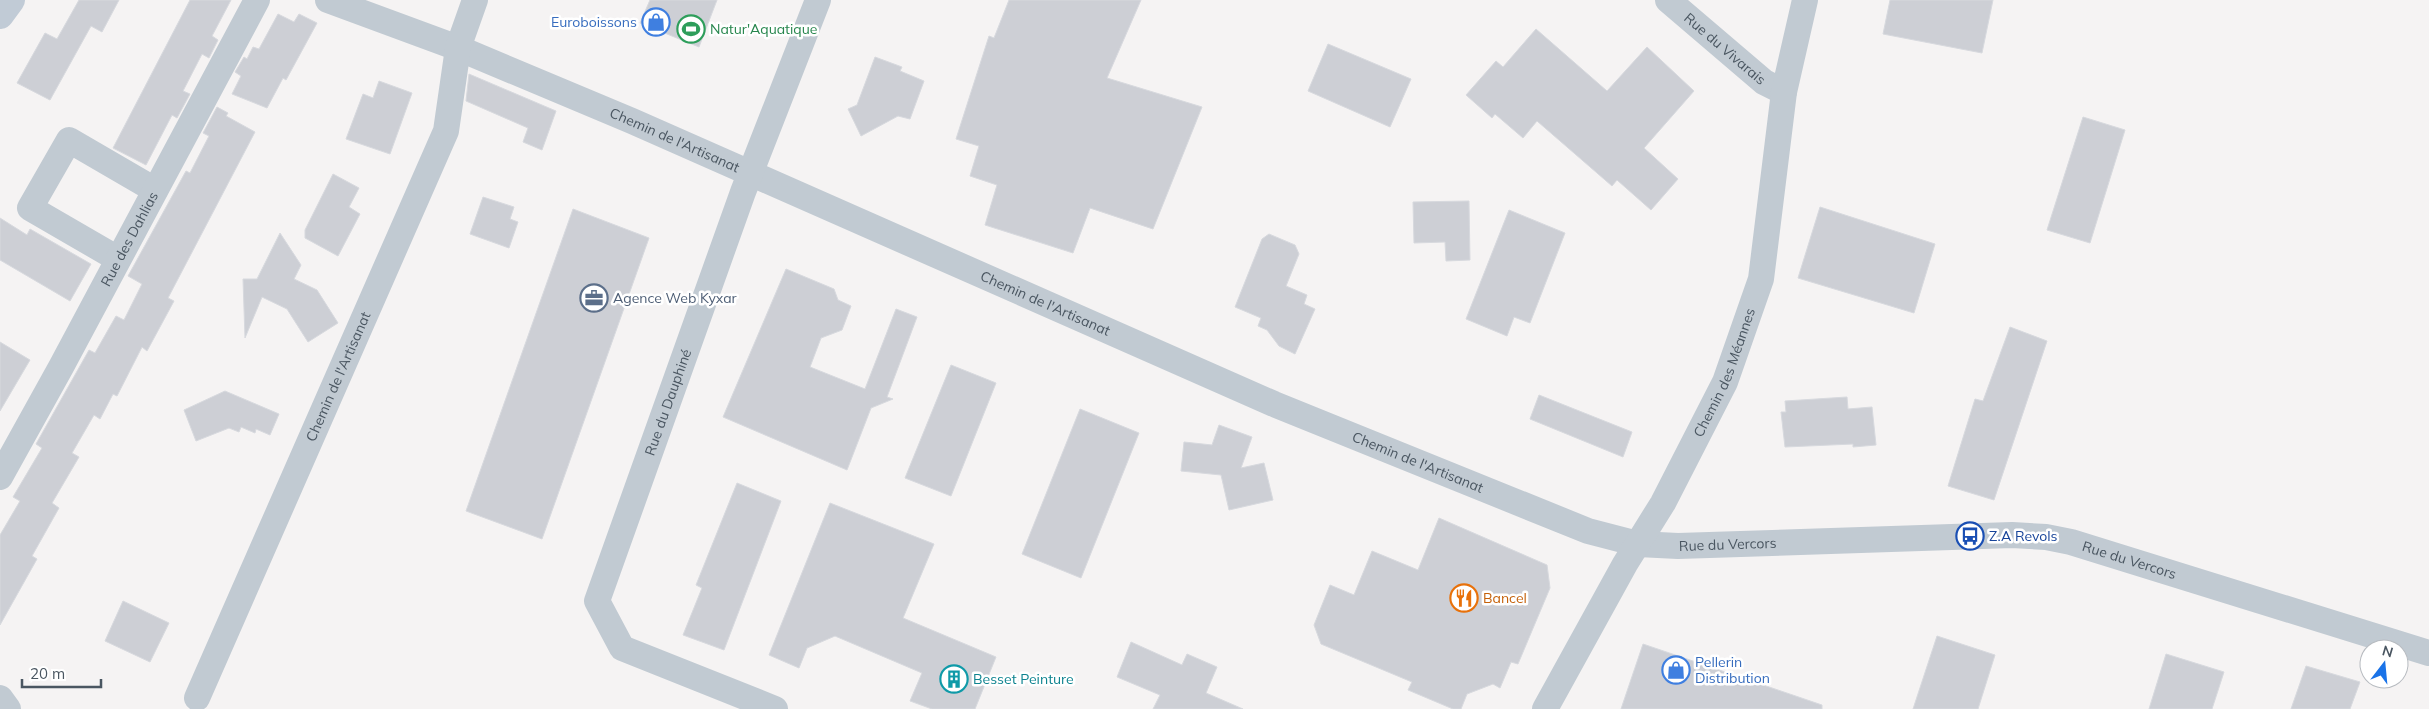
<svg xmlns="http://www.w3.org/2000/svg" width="2429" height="709" viewBox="0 0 2429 709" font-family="Mulish,sans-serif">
  <rect width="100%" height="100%" fill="#f5f3f3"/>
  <!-- building -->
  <g fill="#cdcfd5" stroke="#d7d9de">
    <polygon points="79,0 119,0 102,32 91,26 50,100 17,83 45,33 57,39"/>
    <polygon points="190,0 231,0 212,36 218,40 209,58 202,54 183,91 190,94 177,118 172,115 146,165 113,148"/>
    <polygon points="650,0 717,0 699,47 640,23"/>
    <polygon points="1009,0 1141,0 1107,78 1202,107 1153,229 1090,208 1073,253 985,225 997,185 970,176 979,146 956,139 989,36 994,38"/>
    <polygon points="1890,0 1993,0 1982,53 1883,34"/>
    <polygon points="278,14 294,22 299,14 317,23 286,80 283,78 267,108 232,94 241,76 235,72 244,57 247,59 253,47 259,49"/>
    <polygon points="1536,29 1607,91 1647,47 1694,91 1644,148 1678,179 1651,210 1617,180 1612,186 1537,121 1523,138 1495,114 1492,118 1466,95 1496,61 1503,67"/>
    <polygon points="1328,44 1411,79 1390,127 1308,91"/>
    <polygon points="875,57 902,67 900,71 924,81 910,119 898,116 861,136 848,109 857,105"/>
    <polygon points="469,74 556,111 542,150 523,142 528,128 466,101"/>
    <polygon points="379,81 412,93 390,154 346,139 363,94 373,98"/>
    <polygon points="217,107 228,113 226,116 255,132 168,298 174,301 147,351 142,347 117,396 113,394 100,419 94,415 72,453 79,457 52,503 59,508 32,556 37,559 0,625 0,535 20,501 13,497 42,448 36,444 89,350 95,353 116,316 124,320 142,284 128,276 186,171 190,173 209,136 203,133"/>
    <polygon points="2083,117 2125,130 2090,243 2047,230"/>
    <polygon points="333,174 359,188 349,207 360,214 338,256 305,238 305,230"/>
    <polygon points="483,197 514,207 510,219 518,222 509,248 470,234"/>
    <polygon points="1469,201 1470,260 1446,261 1445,242 1414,243 1413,202"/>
    <polygon points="1820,207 1935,244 1914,313 1798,278"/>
    <polygon points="573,209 649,238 542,539 466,511"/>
    <polygon points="1509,210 1565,233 1530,323 1514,317 1507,336 1466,319"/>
    <polygon points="0,218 27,235 30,229 91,264 70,301 0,260"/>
    <polygon points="280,233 301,265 294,279 317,290 338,323 308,342 287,309 262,297 245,338 243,279 257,279"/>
    <polygon points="1269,234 1295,245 1299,254 1286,286 1307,295 1304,304 1315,309 1295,354 1279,346 1267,330 1258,326 1261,318 1235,307 1262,239"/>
    <polygon points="786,269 834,289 838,300 851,306 842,330 821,338 810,367 865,389 896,309 917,317 887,397 893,399 871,408 847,470 723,417"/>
    <polygon points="2010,327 2047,341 1994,500 1948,486 1975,399 1983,401"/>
    <polygon points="0,342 30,360 0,411"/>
    <polygon points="951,365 996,383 951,496 905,478"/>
    <polygon points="225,391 279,414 270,435 256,429 255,433 241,427 239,432 229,428 196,441 184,410"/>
    <polygon points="1539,395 1632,432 1623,457 1530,419"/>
    <polygon points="1847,397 1848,409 1872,407 1876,445 1853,447 1853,444 1785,447 1781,412 1786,412 1785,401"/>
    <polygon points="1080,409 1139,433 1081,578 1022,554"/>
    <polygon points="1219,425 1252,437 1241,468 1264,463 1273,500 1229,510 1221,475 1181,471 1184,442 1212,445"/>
    <polygon points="737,483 781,501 724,650 683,635 702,588 696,585"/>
    <polygon points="830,503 934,544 903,618 996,657 975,709 932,709 910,701 922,673 835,636 807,648 799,668 769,655"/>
    <polygon points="1439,518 1547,565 1550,588 1518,664 1511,662 1500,688 1493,684 1467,694 1461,709 1453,709 1408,690 1412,682 1321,644 1314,625 1330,585 1354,595 1372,551 1418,570"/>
    <polygon points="123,601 169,623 150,662 105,641"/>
    <polygon points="1937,636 1995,655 1978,709 1913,709"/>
    <polygon points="1131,642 1182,665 1187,654 1217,667 1206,693 1243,709 1153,709 1160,695 1117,677"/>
    <polygon points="1643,644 1822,705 1822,709 1621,709"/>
    <polygon points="2166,654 2224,672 2212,709 2149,709"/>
    <polygon points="2306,666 2360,682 2350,709 2291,709"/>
  </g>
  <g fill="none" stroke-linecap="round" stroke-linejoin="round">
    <!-- minor -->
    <g stroke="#c1cad2" stroke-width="26">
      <path id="s1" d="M328,0L458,48L632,121L1274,404L1588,531L1638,544L1678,546L2012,535L2046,537L2071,542L2429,653"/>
      <path id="s2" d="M1668,0L1764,82L1784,92"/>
      <polyline points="118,259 30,208 69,140 155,190"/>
      <path id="s3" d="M0,477L61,367L257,0"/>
      <polyline points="0,698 8,709"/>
      <path id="s4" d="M197,698L446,131L458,48L475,0"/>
      <path id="s5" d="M775,709L622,648L597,601L743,192L818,0"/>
      <path id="s6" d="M1545,709L1625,564L1663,503L1725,382L1761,279L1784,92L1805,0"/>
    </g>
    <!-- secondary -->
    <polyline stroke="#c1cbd6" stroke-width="28" points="0,15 11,0"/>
  </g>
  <!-- icons -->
  <defs>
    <g id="shop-ring" transform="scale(1.4375)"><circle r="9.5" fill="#fff" stroke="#3f7fe0" stroke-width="1.5"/><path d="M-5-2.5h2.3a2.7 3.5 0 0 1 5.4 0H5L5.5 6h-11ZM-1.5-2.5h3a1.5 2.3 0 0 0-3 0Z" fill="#3f7fe0"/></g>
    <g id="stadium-ring" transform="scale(1.4375)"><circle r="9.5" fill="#fff" stroke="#2e9e5b" stroke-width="1.5"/><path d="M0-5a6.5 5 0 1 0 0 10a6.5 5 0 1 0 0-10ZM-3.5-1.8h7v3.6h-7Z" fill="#2e9e5b"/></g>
    <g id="office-ring" transform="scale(1.4375)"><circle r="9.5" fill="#fff" stroke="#5c6f8a" stroke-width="1.5"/><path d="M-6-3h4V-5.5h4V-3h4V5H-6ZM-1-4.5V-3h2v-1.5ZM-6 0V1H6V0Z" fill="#5c6f8a"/></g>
    <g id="bus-ring" transform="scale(1.4375)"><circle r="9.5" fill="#fff" stroke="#1a4fb4" stroke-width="1.5"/><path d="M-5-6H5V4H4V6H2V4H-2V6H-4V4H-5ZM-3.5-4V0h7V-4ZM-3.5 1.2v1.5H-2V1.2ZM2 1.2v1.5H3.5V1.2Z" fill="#1a4fb4"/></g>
    <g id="restaurant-ring" transform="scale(1.4375)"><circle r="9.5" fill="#fff" stroke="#e8710a" stroke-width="1.5"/><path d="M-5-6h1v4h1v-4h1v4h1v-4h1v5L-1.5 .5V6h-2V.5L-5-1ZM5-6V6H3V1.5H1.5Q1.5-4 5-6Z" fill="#e8710a"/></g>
    <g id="building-ring" transform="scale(1.4375)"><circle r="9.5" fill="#fff" stroke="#0f9aa8" stroke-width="1.5"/><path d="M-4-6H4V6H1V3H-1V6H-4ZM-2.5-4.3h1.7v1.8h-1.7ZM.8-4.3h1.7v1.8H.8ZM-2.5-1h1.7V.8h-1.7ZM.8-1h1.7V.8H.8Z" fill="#0f9aa8"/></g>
  </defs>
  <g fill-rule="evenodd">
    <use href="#shop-ring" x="656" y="22"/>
    <use href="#stadium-ring" x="691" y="29"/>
    <use href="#office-ring" x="594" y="298"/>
    <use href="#bus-ring" x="1970" y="536"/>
    <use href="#restaurant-ring" x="1464" y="598"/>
    <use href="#shop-ring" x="1676" y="670"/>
    <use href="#building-ring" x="954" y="679"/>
  </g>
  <g text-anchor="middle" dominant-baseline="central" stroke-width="5" stroke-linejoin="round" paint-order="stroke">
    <!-- shop labels -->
    <g font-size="14" fill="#366cbe" stroke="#fff" text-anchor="end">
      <text x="637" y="22">Euroboissons</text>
      <text x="1695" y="662" text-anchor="start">Pellerin<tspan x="1695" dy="16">Distribution</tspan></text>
    </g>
    <!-- leisure labels -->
    <g font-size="14" fill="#27864d" stroke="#fff" text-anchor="start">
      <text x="710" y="29">Natur'Aquatique</text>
    </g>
    <!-- street labels -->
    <g font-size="14" fill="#4a5661" stroke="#fff">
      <text stroke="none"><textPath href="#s2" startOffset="75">Rue du Vivarais</textPath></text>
      <text stroke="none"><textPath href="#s1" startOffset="374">Chemin de l'Artisanat</textPath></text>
      <text stroke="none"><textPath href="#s3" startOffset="271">Rue des Dahlias</textPath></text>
      <text stroke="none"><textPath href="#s1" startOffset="779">Chemin de l'Artisanat</textPath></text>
      <text stroke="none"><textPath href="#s6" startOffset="382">Chemin des Méannes</textPath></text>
      <text stroke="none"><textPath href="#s4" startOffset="351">Chemin de l'Artisanat</textPath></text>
      <text stroke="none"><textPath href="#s5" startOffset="429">Rue du Dauphiné</textPath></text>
      <text stroke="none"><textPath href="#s1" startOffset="1184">Chemin de l'Artisanat</textPath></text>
      <text stroke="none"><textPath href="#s1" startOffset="1509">Rue du Vercors</textPath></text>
      <text stroke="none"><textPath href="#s1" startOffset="1914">Rue du Vercors</textPath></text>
    </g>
    <!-- service labels -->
    <g font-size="14" fill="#4e5e75" stroke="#fff" text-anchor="start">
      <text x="613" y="298">Agence Web Kyxar</text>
    </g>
    <!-- transit labels -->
    <g font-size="14" fill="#164399" stroke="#fff" text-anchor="start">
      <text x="1989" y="536">Z.A Revols</text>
    </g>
    <!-- food labels -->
    <g font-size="14" fill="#c56008" stroke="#fff" text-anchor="start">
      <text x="1483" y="598">Bancel</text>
    </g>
    <!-- culture labels -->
    <g font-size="14" fill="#0d838f" stroke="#fff" text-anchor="start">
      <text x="973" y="679">Besset Peinture</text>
    </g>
  </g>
  <!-- north arrow -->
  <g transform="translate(2384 664) rotate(16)"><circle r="24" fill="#ffffff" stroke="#b7bbc0"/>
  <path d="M0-4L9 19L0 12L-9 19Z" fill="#1a73e8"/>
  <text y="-8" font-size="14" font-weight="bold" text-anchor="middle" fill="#4a5661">N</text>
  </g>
  <!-- scale -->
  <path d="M22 679v8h79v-8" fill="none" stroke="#4a5661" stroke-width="2.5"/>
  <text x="30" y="679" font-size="15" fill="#4a5661" stroke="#ffffff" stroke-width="4" paint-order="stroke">20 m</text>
</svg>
